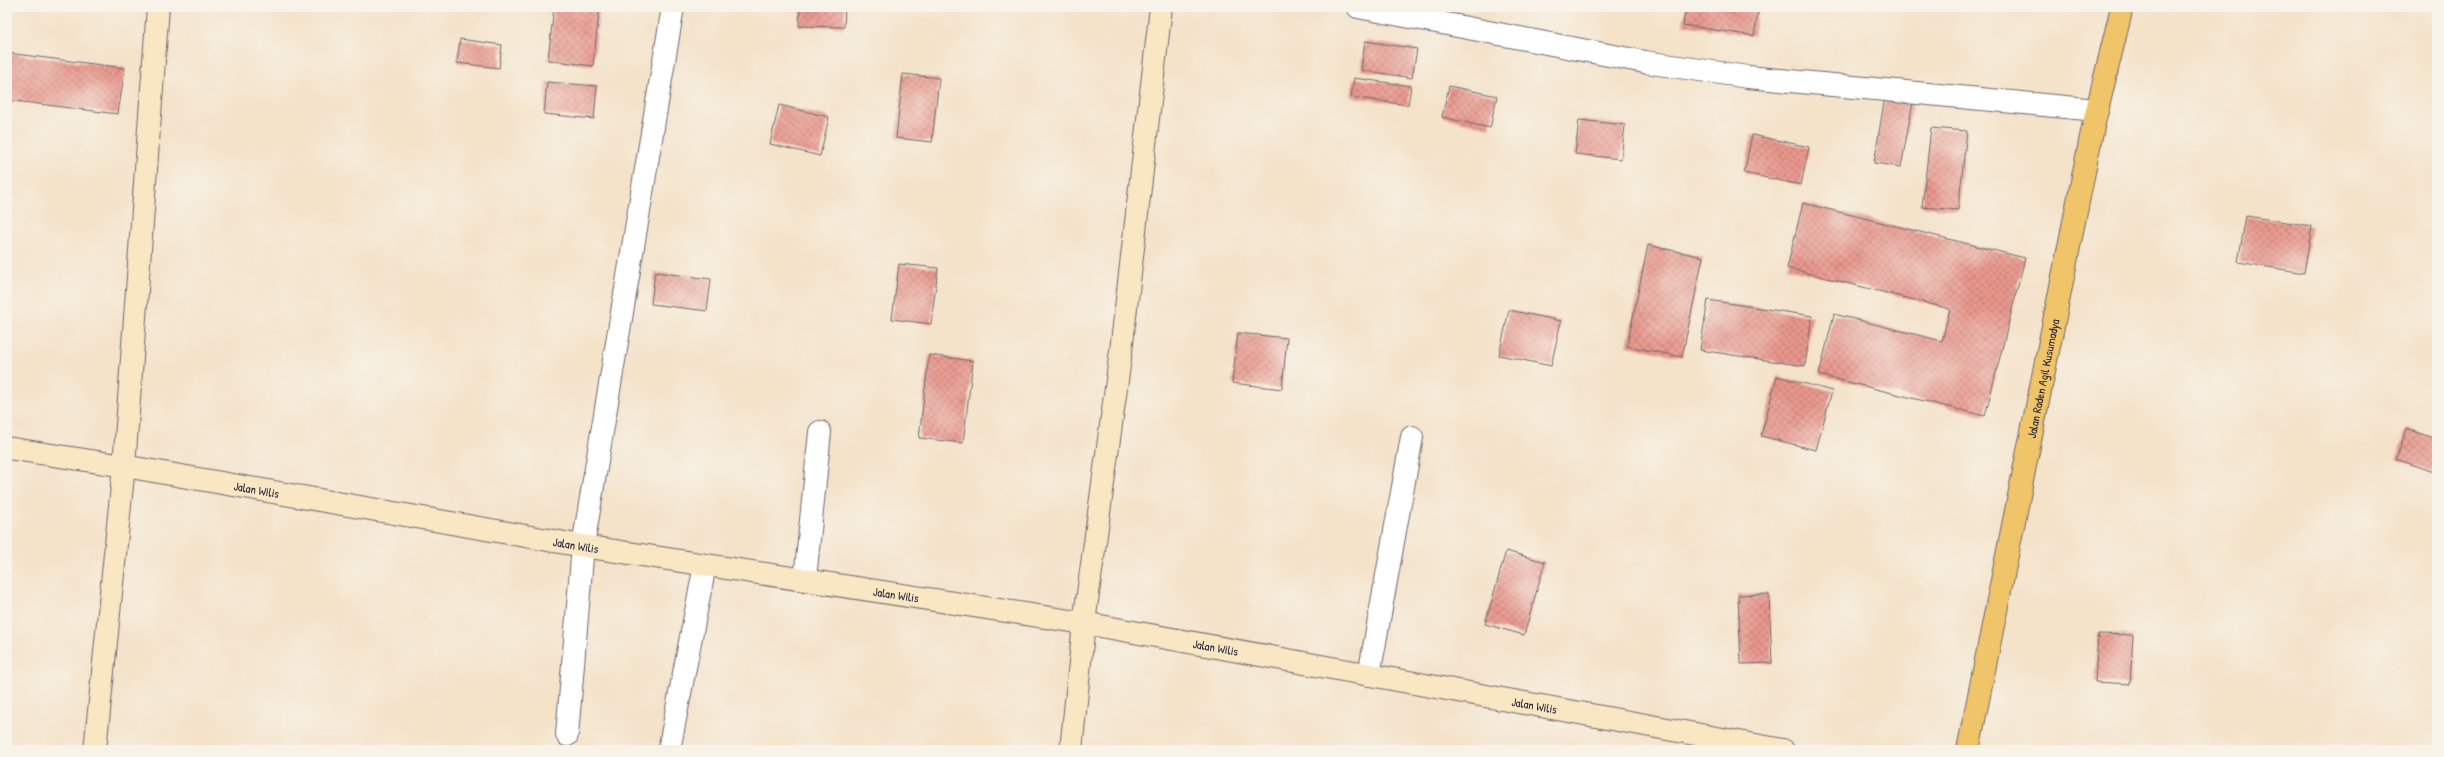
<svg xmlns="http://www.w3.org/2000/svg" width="2444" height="757" viewBox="0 0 2444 757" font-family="'Patrick Hand',sans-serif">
  <defs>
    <pattern id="building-cross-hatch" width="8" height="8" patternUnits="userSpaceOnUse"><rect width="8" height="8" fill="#ea988d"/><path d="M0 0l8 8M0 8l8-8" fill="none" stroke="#bd7c74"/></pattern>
  </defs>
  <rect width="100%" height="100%" fill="#f7f3e8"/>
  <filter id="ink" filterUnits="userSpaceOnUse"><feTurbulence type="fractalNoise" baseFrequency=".025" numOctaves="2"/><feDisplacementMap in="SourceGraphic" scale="8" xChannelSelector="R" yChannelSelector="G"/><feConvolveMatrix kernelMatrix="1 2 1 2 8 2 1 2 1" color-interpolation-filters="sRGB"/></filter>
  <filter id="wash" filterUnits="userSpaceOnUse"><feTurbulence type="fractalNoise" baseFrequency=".012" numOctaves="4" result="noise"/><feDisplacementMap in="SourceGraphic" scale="16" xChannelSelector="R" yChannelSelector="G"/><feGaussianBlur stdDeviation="0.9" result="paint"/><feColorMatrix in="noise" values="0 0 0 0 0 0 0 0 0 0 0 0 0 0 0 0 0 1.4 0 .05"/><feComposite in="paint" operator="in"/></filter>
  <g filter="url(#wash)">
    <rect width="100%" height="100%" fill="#f4e2c9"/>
    <g id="blocks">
      <!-- building -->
      <g fill="url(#building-cross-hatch)">
        <polygon points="554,7 599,12 593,66 548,60"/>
        <polygon points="800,7 845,7 844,27 799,26"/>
        <polygon points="1686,7 1759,7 1754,36 1683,25"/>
        <polygon points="460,39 502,45 499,68 457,63"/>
        <polygon points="1365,41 1417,49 1412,78 1361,70"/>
        <polygon points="7,53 125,68 118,114 7,100"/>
        <polygon points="903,74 939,78 932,142 896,138"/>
        <polygon points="1354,78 1411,86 1408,105 1351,97"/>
        <polygon points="547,82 597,86 594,119 544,114"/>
        <polygon points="1449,86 1497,96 1490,128 1442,117"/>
        <polygon points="1885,96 1913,102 1901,167 1874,163"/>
        <polygon points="779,105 829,117 820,156 770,144"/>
        <polygon points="1579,120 1625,125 1621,159 1575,154"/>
        <polygon points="1931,128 1967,131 1958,210 1922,207"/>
        <polygon points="1752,135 1809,147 1801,185 1744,173"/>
        <polygon points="1803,203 2025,258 1985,416 1819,375 1834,314 1942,341 1950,309 1787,268"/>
        <polygon points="2246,216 2312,226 2304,273 2238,262"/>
        <polygon points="1648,245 1703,257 1682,357 1627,346"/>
        <polygon points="899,264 938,268 931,324 892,319"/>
        <polygon points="655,272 711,279 707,311 651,304"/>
        <polygon points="1708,300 1812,316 1805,366 1700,350"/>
        <polygon points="1509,310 1561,321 1551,366 1499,355"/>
        <polygon points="1238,333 1287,338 1282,389 1232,383"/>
        <polygon points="929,355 973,361 963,443 919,438"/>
        <polygon points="1777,376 1832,391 1816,450 1761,436"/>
        <polygon points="2407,429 2437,439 2437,473 2396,459"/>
        <polygon points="1506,551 1545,562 1524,635 1485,624"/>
        <polygon points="1769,594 1772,663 1741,664 1738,595"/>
        <polygon points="2098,634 2133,635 2130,684 2095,682"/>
      </g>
    </g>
  </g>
  <g filter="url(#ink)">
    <use href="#blocks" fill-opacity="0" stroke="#6c656d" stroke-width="1"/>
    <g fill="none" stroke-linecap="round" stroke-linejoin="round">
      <!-- minor casing -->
      <g stroke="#6c656d" stroke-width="24">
        <g id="minor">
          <polyline points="1358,7 1645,62 1748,77 2097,110"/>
          <polyline points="805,579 820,432"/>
          <polyline points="1369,675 1412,437"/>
          <polyline points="567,735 583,546 673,7"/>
          <polyline points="669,750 705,565"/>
        </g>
      </g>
      <!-- secondary casing -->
      <g stroke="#6c656d" stroke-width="24">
        <g id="secondary">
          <path id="s1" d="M7,448L124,466L583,546L1084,623L1783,750"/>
          <polyline points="95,750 124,466 158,7"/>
          <polyline points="1071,750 1084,623 1121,351 1161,7"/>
        </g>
      </g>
      <!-- primary casing -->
      <g stroke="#6c656d" stroke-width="24">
        <g id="primary">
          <path id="s2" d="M1968,750L2093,127L2122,7"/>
        </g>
      </g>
      <!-- minor -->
      <use href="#minor" stroke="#fff" stroke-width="22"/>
      <!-- secondary -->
      <use href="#secondary" stroke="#f9e7c3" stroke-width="22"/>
      <!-- primary -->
      <use href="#primary" stroke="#f0c469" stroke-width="22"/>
    </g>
  </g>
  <g text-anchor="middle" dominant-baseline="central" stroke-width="4" stroke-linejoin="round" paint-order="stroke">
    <!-- street labels -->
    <g font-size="12" fill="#22223b" stroke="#f7f3e8">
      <text stroke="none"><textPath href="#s2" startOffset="379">Jalan Raden Agil Kusumadya</textPath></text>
      <text stroke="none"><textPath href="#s1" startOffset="253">Jalan Wilis</textPath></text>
      <text stroke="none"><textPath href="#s1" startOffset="577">Jalan Wilis</textPath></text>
      <text stroke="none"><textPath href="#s1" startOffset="901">Jalan Wilis</textPath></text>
      <text stroke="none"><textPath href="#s1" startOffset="1225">Jalan Wilis</textPath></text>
      <text stroke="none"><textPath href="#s1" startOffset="1549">Jalan Wilis</textPath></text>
    </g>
  </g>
  <!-- margin -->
  <rect width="2444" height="757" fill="none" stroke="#f7f3e8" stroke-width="24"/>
</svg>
